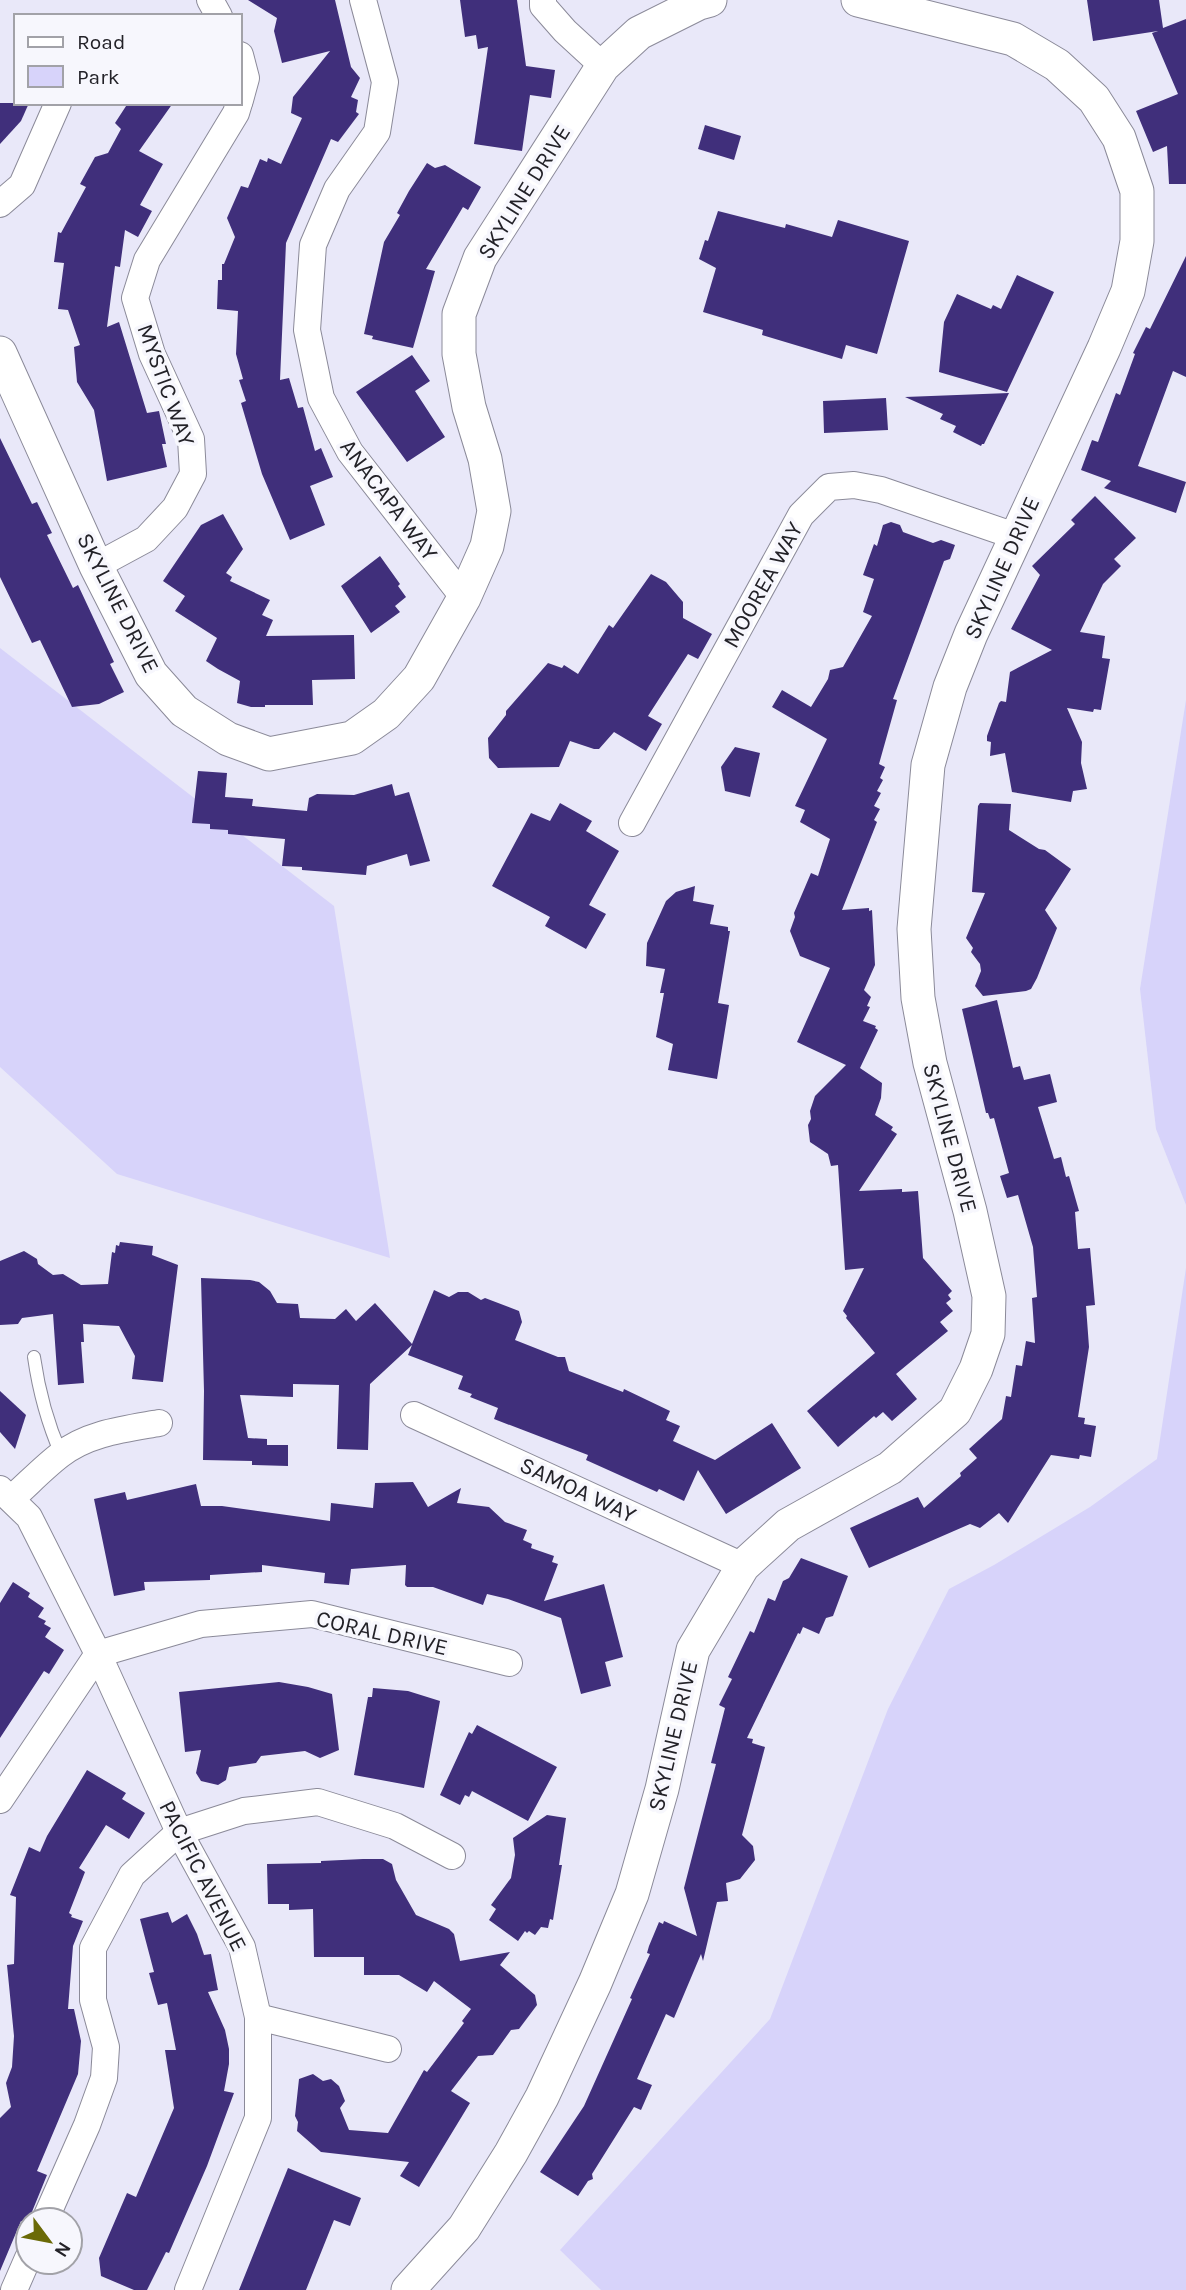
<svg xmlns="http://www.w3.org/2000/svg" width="1186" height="2290" viewBox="0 0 1186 2290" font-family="Karla,sans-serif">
  <rect width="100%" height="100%" fill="#e9e8f9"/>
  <!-- green -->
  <g fill="#d7d3fa">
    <polygon points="0,648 334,906 390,1258 117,1174 0,1067"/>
    <polygon points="1186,700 1186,1205 1156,1129 1140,989"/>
    <polygon points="1186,1268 1186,2290 601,2290 560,2250 770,2019 888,1709 949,1589 994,1565 1090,1507 1157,1459"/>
  </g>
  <!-- building -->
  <g fill="#402f7b">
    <polygon points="248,0 335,0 351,67 360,78 351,97 358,100 356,112 359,114 338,142 331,139 286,243 280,380 289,378 298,408 303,407 315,451 321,448 333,477 310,486 325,525 290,540 262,474 241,403 246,401 239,380 243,379 236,354 238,311 217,309 218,280 222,280 222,264 224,264 235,237 227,218 241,186 248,188 260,159 267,162 268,158 281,164 302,118 291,113 293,97 330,51 282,63 274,31 277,18"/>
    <polygon points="460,0 517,0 526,66 555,70 551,98 530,95 522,151 474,144 488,47 478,49 476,35 465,37"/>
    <polygon points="1087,0 1159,0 1163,28 1186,19 1186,184 1169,184 1167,146 1153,152 1136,111 1178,94 1152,33 1158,31 1093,41"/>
    <polygon points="0,103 29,103 21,121 0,144"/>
    <polygon points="128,103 173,103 139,151 163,164 140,205 152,211 138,237 125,230 120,267 115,266 107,327 119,322 147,413 159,411 166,444 162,444 167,467 107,481 94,410 77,382 74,347 80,345 68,310 58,309 64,263 54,262 58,232 61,233 86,187 80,184 95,157 108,153 121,129 115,123"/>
    <polygon points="705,125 741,136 734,160 698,149"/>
    <polygon points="427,163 435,168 445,165 481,187 468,210 463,207 426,269 435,271 413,348 372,339 373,336 364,334 384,242 400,215 397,213 409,191"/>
    <polygon points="718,211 785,228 786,224 832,237 838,220 909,241 877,354 846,345 842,359 762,335 763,330 703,312 716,268 699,259 705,240 708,241"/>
    <polygon points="1186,256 1186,377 1173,371 1138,466 1186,482 1176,513 1104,488 1111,481 1081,470 1092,440 1098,442 1116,393 1120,395 1135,354 1133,353 1146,327 1150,329"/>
    <polygon points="1017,275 1054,292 1007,392 939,372 944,322 957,294 991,309 993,305 1001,309"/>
    <polygon points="412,355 430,381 415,391 445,437 407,462 356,392"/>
    <polygon points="1009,393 984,444 982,444 981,446 953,432 956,426 940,419 943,414 905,397"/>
    <polygon points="886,398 888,430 824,433 823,401"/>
    <polygon points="0,438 32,504 37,502 52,533 47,535 73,588 78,585 114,662 110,664 124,692 99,704 72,707 40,640 32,643 0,577"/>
    <polygon points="1095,496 1136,538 1114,559 1121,566 1103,584 1080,632 1105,636 1102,658 1110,659 1101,710 1094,709 1093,712 1067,708 1082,742 1081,763 1087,789 1073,791 1071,802 1012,792 1005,753 990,756 991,742 987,741 987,736 999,703 1001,701 1006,702 1010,672 1052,650 1011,629 1040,575 1032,566 1075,524 1071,520"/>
    <polygon points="223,514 243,549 226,573 232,577 230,581 270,600 262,615 273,620 266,636 354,635 355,679 312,680 313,705 265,705 265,707 251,707 237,703 240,681 218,669 206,661 217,638 175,611 185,596 163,581 201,525"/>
    <polygon points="891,522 900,525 903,532 933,543 941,540 955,545 950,559 944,561 893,699 897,700 879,764 885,767 880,778 883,780 877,791 881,793 874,806 880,809 874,820 877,822 842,910 869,908 869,911 872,910 875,965 864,990 871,997 867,1006 870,1007 863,1021 876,1026 875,1028 878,1030 860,1068 882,1083 881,1098 875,1115 893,1127 891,1130 897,1134 859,1191 902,1189 902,1192 918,1191 923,1258 952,1291 948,1295 951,1299 946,1303 953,1311 940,1322 948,1331 896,1374 917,1399 892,1421 883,1412 876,1418 874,1416 838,1447 807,1411 875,1353 846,1318 847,1316 843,1311 864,1268 845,1270 838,1165 831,1166 828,1154 810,1142 808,1125 811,1119 810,1111 815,1096 846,1065 797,1042 830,968 800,956 790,931 795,917 794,913 811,873 818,876 830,839 800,822 805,810 795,806 827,739 772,707 782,690 811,707 828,679 830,670 843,667 872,616 863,612 874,579 863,575 874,544 877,546 883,525"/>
    <polygon points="380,556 400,584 398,586 406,597 395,606 400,612 371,633 341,586"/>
    <polygon points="651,574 666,582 683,602 683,618 712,634 698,659 688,654 648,716 662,724 646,751 614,732 599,749 594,749 570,741 559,767 498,768 489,758 488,738 506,715 506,711 548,663 562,668 564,665 578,674 609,625 613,628"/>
    <polygon points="735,747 760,753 750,797 725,791 721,767"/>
    <polygon points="198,771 227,773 225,797 253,799 252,806 307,811 309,798 317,794 354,795 392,784 395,796 409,792 430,861 410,866 407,854 367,866 366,875 302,870 302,867 282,866 285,839 228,834 228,830 210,829 210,824 192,823"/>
    <polygon points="560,803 592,821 586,831 619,851 589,905 606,914 586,949 545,926 550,917 492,886 531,813 550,821"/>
    <polygon points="980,803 1011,804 1009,830 1039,849 1045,850 1071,869 1045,910 1057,928 1037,978 1031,989 1026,991 983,996 975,986 981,971 980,964 971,952 973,948 966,938 985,893 972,892 978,806"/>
    <polygon points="695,886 693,901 714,905 710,924 728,927 728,931 730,931 718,1003 729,1005 717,1079 668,1070 673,1044 656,1037 664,993 660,993 665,969 646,966 647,943 666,901 676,892"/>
    <polygon points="997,1000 1013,1068 1020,1066 1024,1080 1050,1074 1057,1102 1038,1107 1054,1159 1061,1157 1066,1177 1069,1176 1079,1211 1075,1212 1078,1249 1090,1248 1095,1305 1086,1306 1089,1347 1078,1417 1085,1418 1084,1424 1096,1426 1091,1457 1080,1455 1079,1459 1051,1455 1008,1523 999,1513 980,1528 970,1524 869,1568 850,1528 918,1497 924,1508 961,1476 960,1473 977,1458 969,1449 1002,1419 1006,1396 1011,1397 1016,1365 1022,1366 1026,1341 1035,1343 1032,1298 1037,1297 1033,1247 1018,1195 1007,1198 1000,1176 1009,1173 994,1118 990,1119 988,1113 986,1113 962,1009"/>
    <polygon points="120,1242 153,1246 152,1255 178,1265 163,1382 132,1379 135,1356 119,1326 83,1324 84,1342 81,1342 84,1383 58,1385 53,1314 22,1318 18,1324 0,1325 0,1261 24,1251 37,1259 38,1264 53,1275 63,1274 81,1285 108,1284 112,1252 115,1253 116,1245 119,1246"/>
    <polygon points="201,1278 250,1280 259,1282 270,1291 277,1303 298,1304 300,1318 335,1319 346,1309 356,1321 375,1303 412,1344 434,1290 449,1297 458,1292 468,1292 481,1300 485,1298 519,1311 522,1322 515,1340 558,1357 565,1357 569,1371 623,1392 624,1389 670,1411 666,1420 680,1426 673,1441 715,1460 772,1423 801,1468 726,1514 698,1470 684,1501 659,1489 657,1492 586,1460 588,1455 494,1419 498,1408 470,1397 472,1394 458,1389 463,1376 408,1355 412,1345 370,1384 368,1450 337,1449 339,1385 293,1384 293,1397 240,1395 248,1438 267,1439 267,1445 288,1445 288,1466 252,1465 252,1461 203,1460 204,1391"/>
    <polygon points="0,1391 26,1415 15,1449 0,1432"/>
    <polygon points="413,1482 428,1507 461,1488 457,1503 489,1507 505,1522 527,1530 523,1540 532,1544 531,1548 554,1556 552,1562 558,1564 544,1601 604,1584 623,1657 605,1662 611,1686 581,1694 561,1618 508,1599 487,1594 483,1605 433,1587 407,1587 405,1585 406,1565 351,1569 349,1585 324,1583 325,1573 262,1565 262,1572 210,1575 210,1580 144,1582 145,1590 114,1596 94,1499 125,1492 127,1500 196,1484 201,1506 222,1506 330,1521 331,1503 373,1508 375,1483"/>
    <polygon points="801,1558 848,1576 833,1616 826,1618 819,1634 803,1627 800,1634 798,1633 747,1738 753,1739 752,1743 765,1747 742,1835 753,1846 755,1860 740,1879 726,1883 728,1901 717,1902 703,1961 701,1954 674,2018 666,2014 637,2079 652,2085 641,2110 634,2107 592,2174 593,2179 588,2181 578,2196 540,2172 584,2106 632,1999 630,1998 650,1954 647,1953 649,1946 659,1922 663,1924 664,1921 697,1936 684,1888 716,1764 711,1763 725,1708 719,1705 732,1679 728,1677 750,1631 754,1633 768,1598 775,1601 783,1581 789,1578"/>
    <polygon points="13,1582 30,1593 28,1597 44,1608 38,1617 46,1621 44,1624 51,1628 45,1637 64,1650 49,1674 44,1671 0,1738 0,1603"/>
    <polygon points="279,1682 308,1687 332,1694 339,1750 320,1758 305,1751 261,1756 256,1763 229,1767 226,1780 218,1785 201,1781 196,1773 201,1750 185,1752 179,1692"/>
    <polygon points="373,1688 408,1691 440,1701 424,1788 354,1775 368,1697 372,1697"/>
    <polygon points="477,1725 557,1767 528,1821 472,1791 469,1797 465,1795 460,1805 440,1795 469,1732 472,1734"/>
    <polygon points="87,1770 126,1793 122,1799 145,1813 129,1839 106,1825 79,1868 85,1872 69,1913 72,1915 71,1917 83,1921 73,1946 68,2009 74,2009 81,2041 78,2074 37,2171 47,2175 27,2224 21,2221 0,2271 0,2118 11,2107 6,2083 12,2067 14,2036 7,1965 14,1964 16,1897 10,1895 29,1847 40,1852 47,1836"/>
    <polygon points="547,1815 566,1818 559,1865 562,1865 553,1920 550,1919 548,1928 541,1927 535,1935 529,1931 527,1933 525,1931 518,1941 489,1920 496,1909 491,1905 511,1878 515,1855 513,1838"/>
    <polygon points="363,1859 383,1859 392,1864 396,1880 416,1915 449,1929 454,1934 460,1961 510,1952 500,1965 535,1995 537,2005 519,2029 511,2030 493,2055 478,2056 451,2091 470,2103 419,2187 400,2176 409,2162 321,2152 297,2131 298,2122 295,2116 299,2079 313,2074 323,2081 331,2079 339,2086 345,2101 340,2108 349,2130 388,2133 424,2070 427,2072 464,2023 462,2021 471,2009 434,1981 427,1992 399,1975 364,1975 364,1957 314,1957 313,1909 289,1910 289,1904 268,1904 267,1864 321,1863 321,1861"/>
    <polygon points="168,1912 172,1923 187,1914 197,1934 204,1955 211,1954 218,1990 208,1992 225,2030 229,2049 229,2064 224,2091 234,2093 207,2166 169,2253 166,2252 147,2290 134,2290 101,2276 99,2258 127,2193 136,2197 174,2108 165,2050 176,2050 167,2003 158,2005 149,1973 154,1972 140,1919"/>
    <polygon points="288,2168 361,2198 350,2226 334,2220 306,2290 239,2290"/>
  </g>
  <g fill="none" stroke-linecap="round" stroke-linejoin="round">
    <!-- service casing -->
    <g stroke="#8b8a99" stroke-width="14">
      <path id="service" d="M34,1357C39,1392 47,1422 61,1454"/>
    </g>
    <!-- minor casing -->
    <g stroke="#8b8a99" stroke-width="28">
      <g id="minor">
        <polyline points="210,0 219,16"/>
        <polyline points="363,0 385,82 377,132 337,189 313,245 307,330 321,398 350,452 464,598"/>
        <polyline points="543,0 543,6 565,31 603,66"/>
        <polyline points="240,55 246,78 240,100"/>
        <polyline points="0,204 22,185 58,103"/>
        <polyline points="96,566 146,539 175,508 193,474 191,439 152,354 135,298 147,260 236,113 239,103"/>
        <polyline points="632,823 801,515 829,487 854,485 881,490 1015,536"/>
        <polyline points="414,1415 743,1566"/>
        <polyline points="0,1489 29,1517 98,1654 179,1832 242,1947 258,2017 258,2118 188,2290"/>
        <path d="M11,1499C27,1485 43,1468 60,1455C88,1433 125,1429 159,1423"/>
        <polyline points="0,1800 98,1654 201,1624 312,1614 509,1663"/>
        <polyline points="258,2017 388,2049"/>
        <polyline points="45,2220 87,2125 104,2078 106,2047 93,2000 93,1948 132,1875 179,1832 244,1811 318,1802 395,1826 452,1856"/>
        <polyline points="14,2290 28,2258"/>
      </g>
    </g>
    <!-- tertiary casing -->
    <g stroke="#8b8a99" stroke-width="35">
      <g id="tertiary">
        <polyline points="0,353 96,566 151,674 184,711 228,739 269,754 352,738 386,714 419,678 464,598 487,546 494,511 485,459 469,407 459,354 459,314 480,258 603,66 639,33 699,3 710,0"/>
        <polyline points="408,2290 464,2228 511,2153 542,2097 595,1983 632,1894 662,1789 693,1650 743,1566 788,1525 890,1468 955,1411 976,1369 988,1334 989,1296 970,1211 930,1063 918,998 914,929 928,765 950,687 971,634 1104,348 1128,291 1137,241 1137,191 1119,138 1094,99 1057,65 1013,39 858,0"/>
      </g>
    </g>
    <!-- service -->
    <use href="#service" stroke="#fff" stroke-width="12"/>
    <!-- minor -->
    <use href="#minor" stroke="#fff" stroke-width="26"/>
    <!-- tertiary -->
    <use href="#tertiary" stroke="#fff" stroke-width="33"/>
  </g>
  <g text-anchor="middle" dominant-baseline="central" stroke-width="7" stroke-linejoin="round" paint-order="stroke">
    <!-- street labels -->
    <g font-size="23" fill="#232228" stroke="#f7f7fd">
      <text transform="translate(524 192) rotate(-58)">SKYLINE DRIVE</text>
      <text transform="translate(166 385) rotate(70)">MYSTIC WAY</text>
      <text transform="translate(389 500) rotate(53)">ANACAPA WAY</text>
      <text transform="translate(1002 568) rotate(-66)">SKYLINE DRIVE</text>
      <text transform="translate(763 585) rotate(-61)">MOOREA WAY</text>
      <text transform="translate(118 603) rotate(63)">SKYLINE DRIVE</text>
      <text transform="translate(950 1138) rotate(75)">SKYLINE DRIVE</text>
      <text transform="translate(578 1490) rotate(25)">SAMOA WAY</text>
      <text transform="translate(382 1633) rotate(13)">CORAL DRIVE</text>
      <text transform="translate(673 1736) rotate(-77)">SKYLINE DRIVE</text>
      <text transform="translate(203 1876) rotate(63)">PACIFIC AVENUE</text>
    </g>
  </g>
  <!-- legend -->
  <rect x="14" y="14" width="228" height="91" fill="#f7f7fd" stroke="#a2a2a8" stroke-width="2"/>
  <rect x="28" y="37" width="35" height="10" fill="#ffffff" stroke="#a2a2a8" stroke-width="2"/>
  <text x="77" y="49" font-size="21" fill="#232228">Road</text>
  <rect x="28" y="66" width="35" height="21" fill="#d7d3fa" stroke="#a2a2a8" stroke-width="2"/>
  <text x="77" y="84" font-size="21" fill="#232228">Park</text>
  <!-- north arrow -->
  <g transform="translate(49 2241) rotate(122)"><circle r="33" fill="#f7f7fd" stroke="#a2a2a8" stroke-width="2"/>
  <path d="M0-5L12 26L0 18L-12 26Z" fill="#6b6a07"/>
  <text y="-10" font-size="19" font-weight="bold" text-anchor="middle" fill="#232228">N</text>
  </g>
</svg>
